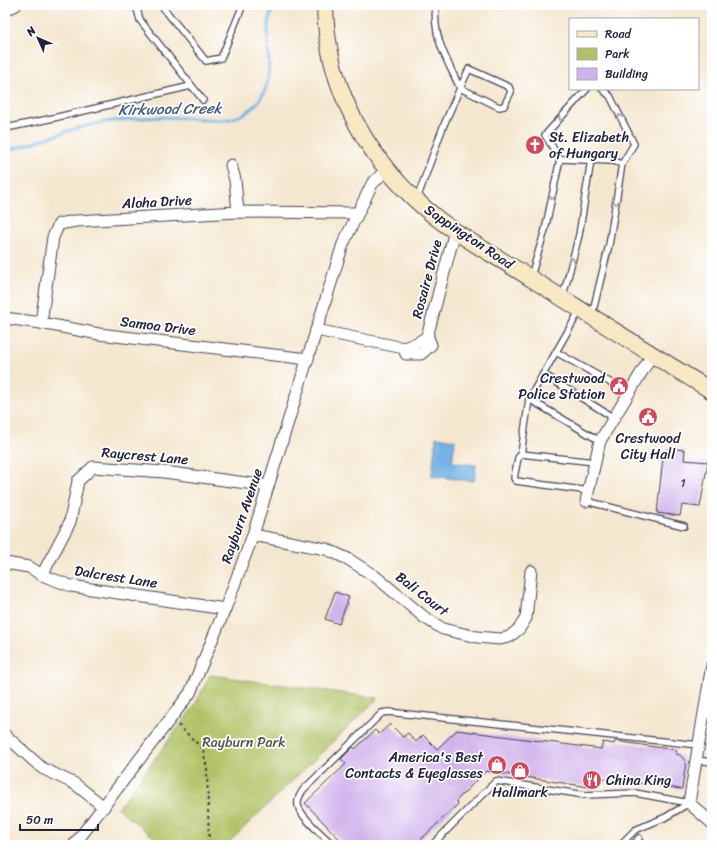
<svg xmlns="http://www.w3.org/2000/svg" width="717" height="850" viewBox="0 0 717 850" font-family="Sriracha,sans-serif">
  <rect width="100%" height="100%" fill="#fff"/>
  <filter id="ink" filterUnits="userSpaceOnUse"><feTurbulence type="fractalNoise" baseFrequency=".025" numOctaves="2"/><feDisplacementMap in="SourceGraphic" scale="8" xChannelSelector="R" yChannelSelector="G"/><feConvolveMatrix kernelMatrix="1 2 1 2 8 2 1 2 1" color-interpolation-filters="sRGB"/></filter>
  <filter id="wash" filterUnits="userSpaceOnUse"><feTurbulence type="fractalNoise" baseFrequency=".012" numOctaves="4" result="noise"/><feDisplacementMap in="SourceGraphic" scale="16" xChannelSelector="R" yChannelSelector="G"/><feGaussianBlur stdDeviation="0.9" result="paint"/><feColorMatrix in="noise" values="0 0 0 0 0 0 0 0 0 0 0 0 0 0 0 0 0 1.4 0 .05"/><feComposite in="paint" operator="in"/></filter>
  <g filter="url(#wash)">
    <rect width="100%" height="100%" fill="#f4e7cf"/>
    <!-- green -->
    <polygon fill="#b0c265" stroke="#697250" points="210,675 378,698 226,845 163,845 118,808 195,705"/>
    <!-- water -->
    <polygon fill="#75b3e8" stroke="#4c6a92" points="436,437 455,440 452,462 476,465 474,481 432,476"/>
    <g fill="none" stroke-linecap="round" stroke-linejoin="round">
      <!-- stream -->
      <path stroke="#75b3e8" stroke-width="3" d="M5,151C41,142 76,125 113,121C137,118 162,116 186,118C197,118 208,120 219,120C236,120 250,113 260,99C279,73 259,36 274,5"/>
    </g>
    <g id="blocks">
      <!-- building -->
      <g fill="#d0b3ec">
        <polygon points="668,448 685,450 684,460 708,462 700,507 682,505 680,516 657,513 663,457 667,457"/>
        <polygon points="335,592 349,597 339,624 325,619"/>
        <polygon points="390,724 403,737 408,733 416,742 423,735 437,749 457,730 601,749 603,742 614,744 615,741 676,750 676,754 680,755 686,762 682,789 598,778 589,787 486,771 456,801 458,804 415,845 345,845 305,803 346,764 341,759 353,747 355,749 375,730 379,734"/>
      </g>
    </g>
  </g>
  <g filter="url(#ink)">
    <use href="#blocks" fill-opacity="0" stroke="#424051" stroke-width="1"/>
    <g fill="none" stroke-linecap="round" stroke-linejoin="round">
      <!-- lane casing -->
      <g stroke="#424051" stroke-width="8">
        <g id="lane">
          <polyline points="136,5 140,20 203,100"/>
          <polyline points="161,5 206,61 221,58 243,5"/>
          <polygon points="469,69 509,87 511,92 504,106 499,107 460,88"/>
          <polyline points="5,124 11,127 49,119 191,86"/>
          <polyline points="560,159 613,161 622,164"/>
          <path d="M417,199L443,127L460,88C447,60 432,37 436,5"/>
          <polyline points="531,276 545,230 560,159 545,135 587,89"/>
          <polyline points="563,296 579,235 591,160"/>
          <polyline points="580,310 529,399 521,454 518,458 514,478 516,481 589,491"/>
          <polyline points="592,315 609,245 622,164 634,144 610,96 602,89"/>
          <polyline points="556,352 629,393"/>
          <polyline points="543,374 614,418"/>
          <polyline points="529,399 600,441"/>
          <polyline points="521,454 595,462"/>
          <polyline points="586,501 684,526"/>
          <polyline points="696,760 712,762"/>
          <path d="M333,845C324,836 300,817 298,805C297,799 300,795 303,790L382,713L388,712L699,745"/>
          <polyline points="432,845 496,781 585,795 635,793 689,803"/>
          <polyline points="620,845 635,830 666,817 689,803"/>
          <polyline points="633,845 639,838"/>
        </g>
      </g>
      <!-- street casing -->
      <g stroke="#424051" stroke-width="13">
        <g id="street">
          <polyline points="5,10 16,5"/>
          <polyline points="231,165 235,180 238,212"/>
          <polyline points="5,318 41,323 99,334 308,359"/>
          <polyline points="41,323 53,237 59,224 76,221 238,212 357,213"/>
          <polyline points="316,330 404,348 417,343 427,337 455,231"/>
          <polyline points="404,348 406,354 421,354 431,345 427,335"/>
          <polyline points="586,501 600,441 652,355"/>
          <polyline points="253,535 326,549 348,559 376,577 424,617 443,629 477,637 500,639 509,637 519,629 526,618 531,571"/>
          <polyline points="5,563 29,567 42,575 71,586 225,609"/>
          <polyline points="42,575 70,522 78,481 93,467 164,472 268,486"/>
          <polyline points="712,665 689,803 712,823"/>
          <polyline points="5,735 42,768 75,784 104,807"/>
          <polyline points="74,845 190,693 225,609 253,535 343,244 372,184 386,170"/>
        </g>
      </g>
      <!-- secondary casing -->
      <g stroke="#424051" stroke-width="18">
        <path id="secondary" d="M325,5C326,90 371,167 438,219C468,242 503,260 535,281C594,318 652,355 712,391"/>
      </g>
      <!-- path -->
      <polyline stroke="#424051" stroke-width="2" stroke-dasharray="3 3" stroke-linecap="butt" points="178,725 203,749 207,769 209,845"/>
      <!-- lane -->
      <use href="#lane" stroke="#fff" stroke-width="5.5"/>
      <!-- street -->
      <use href="#street" stroke="#fff" stroke-width="11"/>
      <!-- secondary -->
      <use href="#secondary" stroke="#f8e8c3" stroke-width="16"/>
    </g>
    <!-- one-way arrows -->
    <defs><path id="oneway-chevron" d="M-2-3.5L2.5 0L-2 3.5" fill="none" stroke-width="1.6" stroke-linecap="round" stroke-linejoin="round"/></defs>
    <g stroke="#9c9ca7">
      <use href="#oneway-chevron" transform="translate(620 117) rotate(-117)"/>
      <use href="#oneway-chevron" transform="translate(561 118) rotate(133)"/>
      <use href="#oneway-chevron" transform="translate(552 197) rotate(102)"/>
      <use href="#oneway-chevron" transform="translate(616 202) rotate(99)"/>
      <use href="#oneway-chevron" transform="translate(572 260) rotate(-75)"/>
    </g>
  </g>
  <!-- icons -->
  <defs>
    <g id="church-disc" transform="scale(1)"><circle r="9.5" fill="#d1495b" stroke="#fff"/><path d="M-1.2-6h2.4v3.5h3.3v2.4h-3.3V6h-2.4V-.1h-3.3v-2.4h3.3Z" fill="#fff"/></g>
    <g id="civic-disc" transform="scale(1)"><circle r="9.5" fill="#d1495b" stroke="#fff"/><path d="M-.6-6.5H3V-4.5H.6V-3L4-1V1h2V6H-6V1h2V-1L-.6-3ZM-1.2 2.5V6h2.4V2.5Z" fill="#fff"/></g>
    <g id="shop-disc" transform="scale(1)"><circle r="9.5" fill="#d1495b" stroke="#fff"/><path d="M-5-2.5h2.3a2.7 3.5 0 0 1 5.4 0H5L5.5 6h-11ZM-1.5-2.5h3a1.5 2.3 0 0 0-3 0Z" fill="#fff"/></g>
    <g id="restaurant-disc" transform="scale(1)"><circle r="9.5" fill="#d1495b" stroke="#fff"/><path d="M-5-6h1v4h1v-4h1v4h1v-4h1v5L-1.5 .5V6h-2V.5L-5-1ZM5-6V6H3V1.5H1.5Q1.5-4 5-6Z" fill="#fff"/></g>
  </defs>
  <g fill-rule="evenodd">
    <use href="#church-disc" x="535" y="145"/>
    <use href="#civic-disc" x="619" y="386"/>
    <use href="#civic-disc" x="648" y="417"/>
    <use href="#shop-disc" x="497" y="765"/>
    <use href="#shop-disc" x="520" y="771"/>
    <use href="#restaurant-disc" x="592" y="780"/>
  </g>
  <g text-anchor="middle" dominant-baseline="central" stroke-width="3.5" stroke-linejoin="round" paint-order="stroke">
    <!-- number labels -->
    <g font-size="12" fill="#4e4667">
      <text x="683" y="483">1</text>
    </g>
    <!-- poi labels -->
    <g font-size="14" fill="#22223b" stroke="#fff" text-anchor="start">
      <text x="549" y="137">St. Elizabeth<tspan x="549" dy="16">of Hungary</tspan></text>
      <text x="605" y="378" text-anchor="end">Crestwood<tspan x="605" dy="16">Police Station</tspan></text>
      <text x="648" y="438" text-anchor="middle">Crestwood<tspan x="648" dy="16">City Hall</tspan></text>
      <text x="483" y="757" text-anchor="end">America's Best<tspan x="483" dy="16">Contacts &amp; Eyeglasses</tspan></text>
      <text x="606" y="780">China King</text>
      <text x="520" y="792" text-anchor="middle">Hallmark</text>
    </g>
    <!-- street labels -->
    <g font-size="14" fill="#22223b" stroke="#fff">
      <text transform="translate(157 202) rotate(-3)">Aloha Drive</text>
      <text transform="translate(469 237) rotate(34)">Sappington Road</text>
      <text transform="translate(427 279) rotate(-75)">Rosaire Drive</text>
      <text transform="translate(158 326) rotate(7)">Samoa Drive</text>
      <text transform="translate(145 456) rotate(5)">Raycrest Lane</text>
      <text transform="translate(242 516) rotate(-71)">Rayburn Avenue</text>
      <text transform="translate(116 577) rotate(9)">Dalcrest Lane</text>
      <text transform="translate(422 594) rotate(38)">Bali Court</text>
    </g>
    <!-- park labels -->
    <g font-size="14" fill="#545a4a" stroke="#fff">
      <text x="244" y="742">Rayburn Park</text>
    </g>
    <!-- water labels -->
    <g font-size="15" font-style="italic" fill="#435c80" stroke="#fff">
      <text transform="translate(170 109) rotate(-1)">Kirkwood Creek</text>
    </g>
  </g>
  <!-- margin -->
  <rect width="717" height="850" fill="none" stroke="#fff" stroke-width="20"/>
  <!-- legend -->
  <rect x="569" y="18" width="130" height="72" fill="#ffffff" stroke="#a7a7b1"/>
  <rect x="577" y="31" width="20" height="6" fill="#f8e8c3" stroke="#a7a7b1"/>
  <text x="605" y="38" font-size="12" fill="#22223b">Road</text>
  <rect x="577" y="48" width="20" height="12" fill="#b0c265" stroke="#a7a7b1"/>
  <text x="605" y="58" font-size="12" fill="#22223b">Park</text>
  <rect x="577" y="68" width="20" height="12" fill="#d0b3ec" stroke="#a7a7b1"/>
  <text x="605" y="78" font-size="12" fill="#22223b">Building</text>
  <!-- north arrow -->
  <g transform="translate(38 38) rotate(315)" stroke="#ffffff" stroke-width="3" paint-order="stroke">
  <path d="M0-3L7 15L0 10L-7 15Z" fill="#22223b"/>
  <text y="-6" font-size="11" font-weight="bold" text-anchor="middle" fill="#22223b">N</text>
  </g>
  <!-- scale -->
  <path d="M20 824v6h78v-6" fill="none" stroke="#22223b" stroke-width="2"/>
  <text x="26" y="824" font-size="12" fill="#22223b" stroke="#ffffff" stroke-width="3" paint-order="stroke">50 m</text>
</svg>
